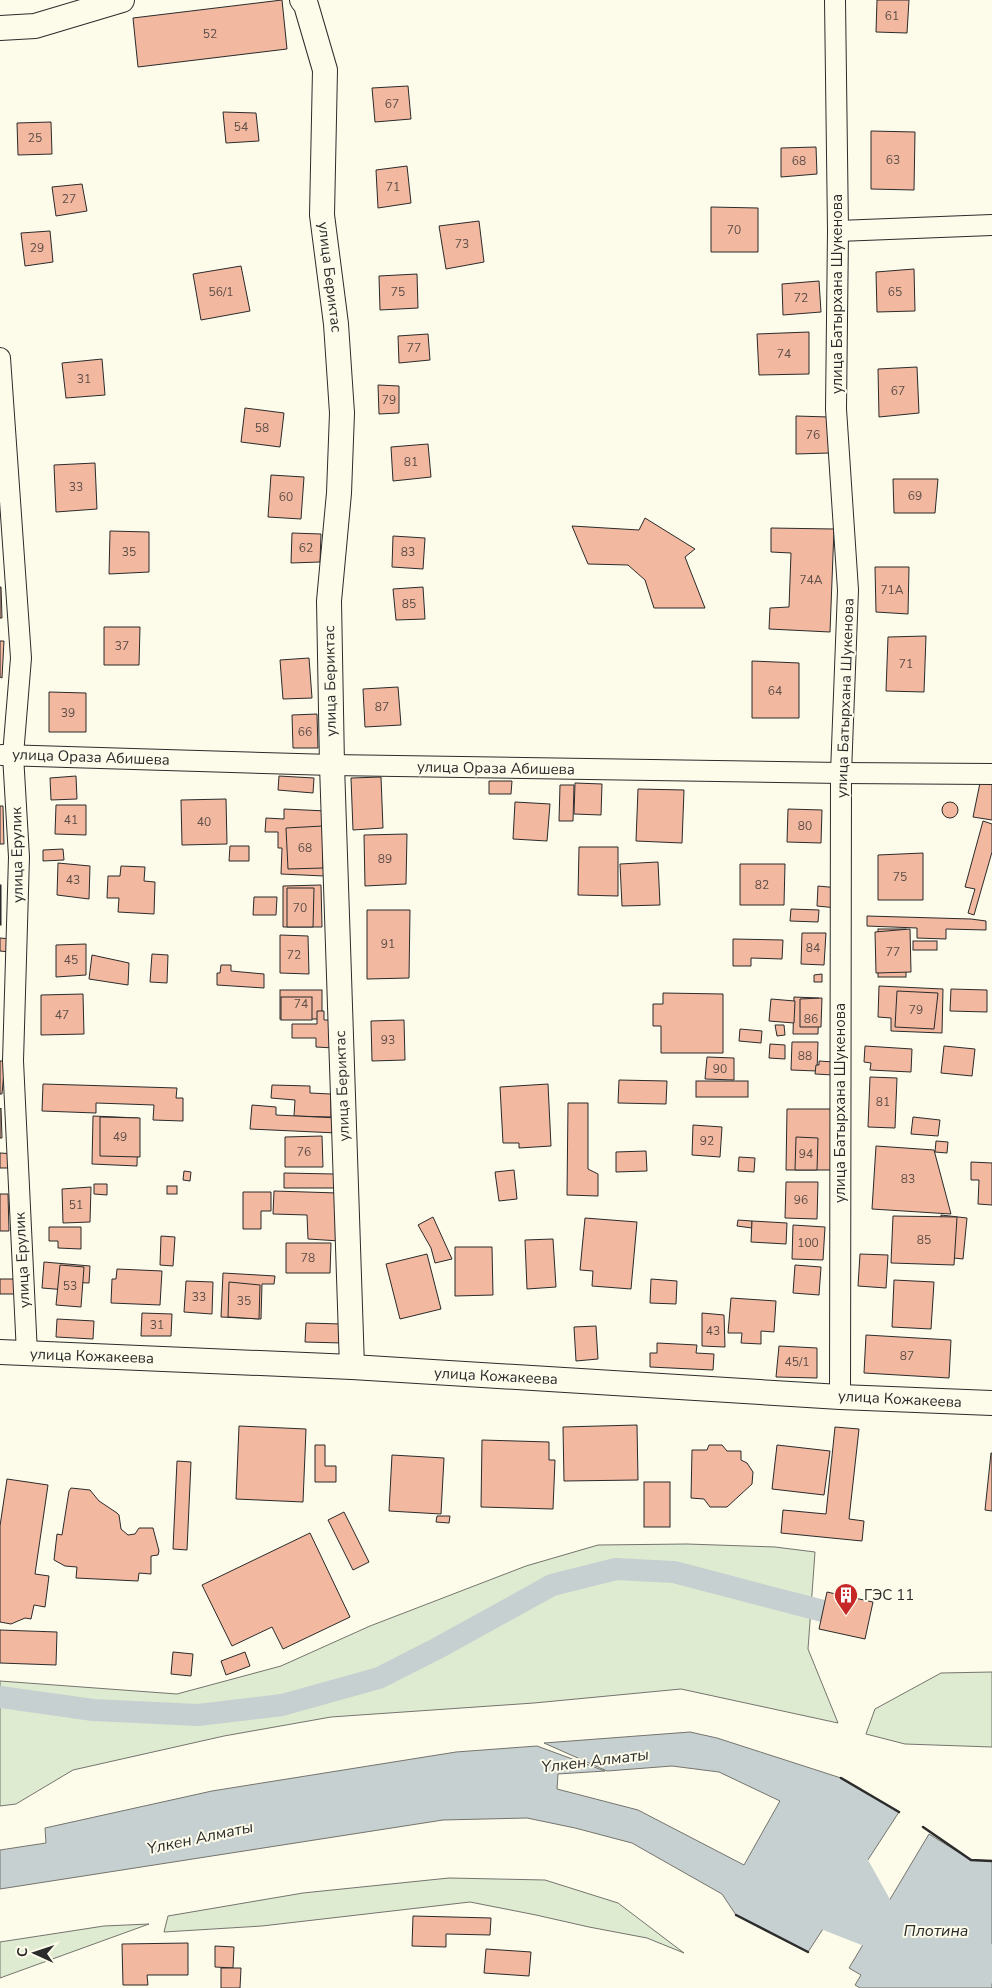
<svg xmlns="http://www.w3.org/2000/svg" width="992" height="1988" viewBox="0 0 992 1988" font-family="'Nunito Sans',sans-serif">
  <rect width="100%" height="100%" fill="#fdfbea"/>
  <!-- green -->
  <g fill="#deebd1" stroke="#74746e">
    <polygon points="687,1544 775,1547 815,1552 808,1649 838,1723 681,1689 534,1703 331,1717 224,1736 73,1770 16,1804 0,1806 0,1681 177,1694 281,1666 370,1626 526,1566 598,1545"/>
    <polygon points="992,1672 992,1747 905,1744 866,1734 875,1709 941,1673"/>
    <polygon points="449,1878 545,1880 618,1903 684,1953 647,1938 589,1927 536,1915 470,1902 262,1926 164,1932 168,1916 303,1893"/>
    <polygon points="149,1924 0,1978 0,1942 104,1926"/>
  </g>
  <!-- water -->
  <g fill="#c7d0d0" stroke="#74746e">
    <polygon points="690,1732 717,1738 841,1778 899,1812 808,1952 736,1915 722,1894 632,1843 575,1828 527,1818 443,1820 0,1889 0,1850 46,1843 45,1828 212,1791 456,1752 537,1746 605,1771 558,1774 557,1789 638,1810 744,1865 780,1801 719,1772 672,1766 607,1771 544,1743"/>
    <polygon points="929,1834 971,1860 992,1861 992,1988 860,1988 855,1985 861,1975 849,1968"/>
  </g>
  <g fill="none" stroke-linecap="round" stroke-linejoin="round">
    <!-- canal -->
    <polyline stroke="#c7d0d0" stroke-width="22" points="0,1697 93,1710 198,1715 282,1705 379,1678 438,1648 552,1585 616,1569 674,1572 823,1611"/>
    <!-- river -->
    <g stroke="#c7d0d0" stroke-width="39">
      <polyline points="830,1832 887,1934"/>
      <polyline points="783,1893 887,1934 926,1953 992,1964"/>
    </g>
  </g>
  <!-- building -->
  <g fill="#f2b8a0" stroke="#2b2b2b">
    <polygon points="282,0 287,49 138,67 133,18"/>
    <polygon points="877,0 909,0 907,33 876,32"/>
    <polygon points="408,86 411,119 375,122 372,88"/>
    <polygon points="223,112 256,113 259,141 226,143"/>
    <polygon points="51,122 52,154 18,155 17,123"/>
    <polygon points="871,131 915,132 914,190 871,189"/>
    <polygon points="816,147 817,174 781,177 781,148"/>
    <polygon points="407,166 411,203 378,208 376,170"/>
    <polygon points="82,184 87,211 56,216 52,187"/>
    <polygon points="711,207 758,208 758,252 711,252"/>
    <polygon points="479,221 484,262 446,269 439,226"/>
    <polygon points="50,231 53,262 25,266 21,233"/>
    <polygon points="241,266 250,311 201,320 193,274"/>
    <polygon points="914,269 915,311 877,312 876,272"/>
    <polygon points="417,274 418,308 380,310 379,276"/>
    <polygon points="819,281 821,312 783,315 782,284"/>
    <polygon points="809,332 809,374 759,375 757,334"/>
    <polygon points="428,334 430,360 399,363 398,336"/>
    <polygon points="102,359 105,395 66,398 62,363"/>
    <polygon points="917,367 919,413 879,417 878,369"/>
    <polygon points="378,385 399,386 399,413 379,414"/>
    <polygon points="245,408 284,413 280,447 241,442"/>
    <polygon points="796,416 829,417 829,453 796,454"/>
    <polygon points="428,444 431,477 393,481 391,447"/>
    <polygon points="95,463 97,509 56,512 54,465"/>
    <polygon points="271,475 304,477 301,519 268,517"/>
    <polygon points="893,479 938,479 935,513 894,513"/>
    <polygon points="645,518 695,549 685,557 705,608 654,608 645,580 628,565 588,564 572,526 639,530"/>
    <polygon points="771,528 834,529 830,632 769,629 770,608 789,607 791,553 771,552"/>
    <polygon points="110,531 149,532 149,572 109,574"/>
    <polygon points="292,533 321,534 320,562 291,563"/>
    <polygon points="393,536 425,538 423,569 392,567"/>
    <polygon points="875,567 909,567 908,614 876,612"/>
    <polygon points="1,587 2,618 0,618 0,587"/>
    <polygon points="423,587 425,619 396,620 393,589"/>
    <polygon points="104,627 140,627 139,665 104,665"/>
    <polygon points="926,636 924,692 886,691 888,637"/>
    <polygon points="0,641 4,641 2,678 0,677"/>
    <polygon points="309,658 312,698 283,699 280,660"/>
    <polygon points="752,661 799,663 799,718 752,718"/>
    <polygon points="398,687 401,725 365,727 363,689"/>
    <polygon points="49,692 86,693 86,732 49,732"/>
    <polygon points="317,714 318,748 293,748 292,715"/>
    <polygon points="76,776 77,799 51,800 50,778"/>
    <polygon points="279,776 314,778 313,793 278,790"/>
    <polygon points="381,777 383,828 353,830 351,778"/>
    <polygon points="981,778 992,780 992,820 973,817"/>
    <polygon points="489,781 512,781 511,794 489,794"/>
    <polygon points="575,783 602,784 601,815 574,814"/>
    <polygon points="560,785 574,785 573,821 559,821"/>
    <polygon points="638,789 684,790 682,843 636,841"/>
    <polygon points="226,799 227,844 182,845 181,800"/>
    <polygon points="515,802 550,804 547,841 513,839"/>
    <circle cx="950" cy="810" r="8"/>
    <polygon points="56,805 86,805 86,835 55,834"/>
    <polygon points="0,806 3,806 4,844 0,844"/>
    <polygon points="284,809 326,811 324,876 281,874 282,848 278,848 278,832 265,832 266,818 284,819"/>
    <polygon points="788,809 822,810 821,843 787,842"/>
    <polygon points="983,821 992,824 992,852 974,915 968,913 975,889 965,887"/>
    <polygon points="323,826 323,868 288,869 286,828"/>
    <polygon points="407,834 406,884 365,886 364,835"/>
    <polygon points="230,846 249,846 249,861 229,861"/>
    <polygon points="579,847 618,847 618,896 578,895"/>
    <polygon points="63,849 64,860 43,861 43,850"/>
    <polygon points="923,853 923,900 878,900 878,855"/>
    <polygon points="658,862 660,905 622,906 620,864"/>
    <polygon points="58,863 90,866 89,899 57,895"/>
    <polygon points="740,864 785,864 784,905 740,905"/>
    <polygon points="121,866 145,867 144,881 155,882 154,914 118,912 119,898 107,898 108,876 120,876"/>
    <rect x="0" y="885" width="1" height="40"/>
    <polygon points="321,885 322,927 283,927 283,886"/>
    <polygon points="818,886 839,888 837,908 817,906"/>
    <polygon points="287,888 314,888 313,927 287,927"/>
    <polygon points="254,897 277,897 276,915 253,915"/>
    <polygon points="791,909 819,910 818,922 790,921"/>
    <polygon points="367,910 410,910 409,978 367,979"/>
    <polygon points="867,916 971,919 986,921 986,930 946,929 946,939 917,938 917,928 867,926"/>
    <rect x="878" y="929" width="28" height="48"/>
    <polygon points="910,929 911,972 876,973 875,932"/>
    <polygon points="802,933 826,933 824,965 801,964"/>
    <polygon points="280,935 308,936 309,974 280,973"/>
    <polygon points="0,938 11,939 10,952 0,951"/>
    <polygon points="733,939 783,940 782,959 751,958 751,966 733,966"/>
    <rect x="913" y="941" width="24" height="9"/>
    <polygon points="86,944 86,975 56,977 56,945"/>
    <polygon points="152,954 168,955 167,983 150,982"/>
    <polygon points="92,955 129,963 128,985 89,979"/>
    <polygon points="221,965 231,965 231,971 264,974 264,988 217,985 217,973 220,973"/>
    <polygon points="822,974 822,982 814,982 814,975"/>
    <polygon points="879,986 943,989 942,1033 891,1031 891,1018 878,1017"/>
    <polygon points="951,989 987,990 987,1012 950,1011"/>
    <rect x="280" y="990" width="42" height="29"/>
    <polygon points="897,991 938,993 934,1029 895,1027"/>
    <polygon points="663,993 723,994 723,1053 661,1053 661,1026 653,1026 653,1004 663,1004"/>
    <polygon points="83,994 84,1034 41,1035 41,995"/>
    <rect x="281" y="997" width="31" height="23"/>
    <polygon points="794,997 819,998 818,1034 793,1034"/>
    <polygon points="822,998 821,1027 800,1027 800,999"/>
    <polygon points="771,999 795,1001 794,1023 769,1021"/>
    <polygon points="317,1011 324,1011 324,1020 334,1020 334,1048 316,1047 316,1038 292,1038 292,1024 317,1024"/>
    <polygon points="404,1020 405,1060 372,1061 371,1021"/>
    <polygon points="775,1025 784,1025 785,1035 777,1036"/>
    <polygon points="740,1029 762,1031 761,1043 739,1041"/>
    <polygon points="792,1042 818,1042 817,1071 791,1070"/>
    <polygon points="770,1044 785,1045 785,1059 769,1058"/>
    <polygon points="865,1046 912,1049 911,1072 870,1070 871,1063 864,1062"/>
    <polygon points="944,1046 975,1049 972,1076 941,1073"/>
    <polygon points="707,1057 734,1058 734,1080 705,1079"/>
    <polygon points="0,1061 5,1061 2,1094 0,1094"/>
    <polygon points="819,1061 834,1062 833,1075 815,1074 816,1065 819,1065"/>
    <polygon points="870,1077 897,1078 895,1128 868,1127"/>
    <polygon points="619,1080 667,1081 666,1104 618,1103"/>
    <rect x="696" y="1081" width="52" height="16"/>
    <polygon points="43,1084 177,1088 176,1098 183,1098 183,1121 153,1120 154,1105 96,1103 96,1113 42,1111"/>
    <polygon points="548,1084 551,1146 519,1148 519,1143 503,1143 500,1087"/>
    <polygon points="272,1085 310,1086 310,1093 331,1094 331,1117 294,1116 295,1100 271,1098"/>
    <polygon points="568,1103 588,1103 588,1169 598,1174 598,1196 567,1195"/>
    <polygon points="252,1105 276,1107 276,1115 338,1118 337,1133 250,1129"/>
    <polygon points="1,1108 2,1138 0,1138 0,1109"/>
    <polygon points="787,1109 831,1109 831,1170 786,1170"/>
    <polygon points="93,1116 138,1118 137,1166 92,1164"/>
    <polygon points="100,1117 140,1118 140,1157 100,1156"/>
    <polygon points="913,1117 940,1120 938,1136 911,1134"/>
    <polygon points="693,1125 722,1127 720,1157 692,1155"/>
    <polygon points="322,1136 323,1167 285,1167 285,1137"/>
    <polygon points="796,1137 818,1138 817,1170 795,1170"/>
    <polygon points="936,1141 948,1142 947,1153 935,1152"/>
    <polygon points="876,1146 934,1150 951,1214 872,1209"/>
    <polygon points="646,1151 647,1171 616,1172 616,1152"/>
    <polygon points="0,1153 16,1154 15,1168 0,1168"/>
    <polygon points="739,1157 755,1158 754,1172 738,1171"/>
    <polygon points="971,1162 992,1163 992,1205 978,1204 979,1180 971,1180"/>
    <polygon points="514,1170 517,1199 499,1201 495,1172"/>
    <polygon points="184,1171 191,1172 190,1181 183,1180"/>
    <polygon points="284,1173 334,1174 334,1188 284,1188"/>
    <polygon points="786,1182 818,1182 817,1219 785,1218"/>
    <polygon points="94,1184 107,1184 107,1195 94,1194"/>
    <rect x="167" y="1186" width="10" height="8"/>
    <polygon points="91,1187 90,1222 63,1223 62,1189"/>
    <polygon points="274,1191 338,1193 340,1241 308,1239 307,1215 273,1214"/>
    <polygon points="243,1192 271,1192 271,1211 261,1211 261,1229 243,1229"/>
    <polygon points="0,1194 8,1194 9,1231 0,1231"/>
    <polygon points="941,1215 967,1218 963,1259 936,1256"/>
    <polygon points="893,1216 957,1217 954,1265 891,1263"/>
    <polygon points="433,1217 452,1259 435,1263 431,1248 418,1225"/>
    <polygon points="585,1218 637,1222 631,1289 592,1286 593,1271 580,1270"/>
    <polygon points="738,1220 752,1221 752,1228 737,1226"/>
    <polygon points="752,1221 787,1223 786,1244 751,1242"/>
    <polygon points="793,1225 825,1227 823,1260 792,1259"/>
    <polygon points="49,1227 81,1227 81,1249 58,1248 58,1241 49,1241"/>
    <polygon points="161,1236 175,1237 173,1266 160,1265"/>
    <polygon points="553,1239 556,1287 527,1289 525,1240"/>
    <polygon points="286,1243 331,1243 330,1273 286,1273"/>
    <polygon points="455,1247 492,1247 493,1295 455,1296"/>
    <polygon points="427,1254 441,1309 400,1319 386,1264"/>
    <polygon points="860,1254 888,1255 886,1288 858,1286"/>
    <polygon points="44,1262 90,1266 89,1283 68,1282 67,1290 42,1288"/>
    <polygon points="60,1265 84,1267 81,1307 56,1305"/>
    <polygon points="795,1265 821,1267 819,1295 793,1293"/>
    <polygon points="117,1269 162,1271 160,1305 111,1303 112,1279 116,1279"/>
    <polygon points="223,1273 275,1276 274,1284 262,1284 261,1319 221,1317"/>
    <rect x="0" y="1279" width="20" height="15"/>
    <polygon points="651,1279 677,1281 676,1304 650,1303"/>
    <polygon points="894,1280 934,1282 931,1329 892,1327"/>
    <polygon points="186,1281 213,1282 212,1314 184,1312"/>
    <polygon points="229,1282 260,1285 259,1319 228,1317"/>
    <polygon points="731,1298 776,1301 774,1332 761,1331 761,1344 741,1343 742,1333 728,1333"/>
    <polygon points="142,1313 172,1314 171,1336 141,1336"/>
    <polygon points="702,1313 724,1315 725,1347 702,1346"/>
    <polygon points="57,1319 94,1321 93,1339 56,1337"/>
    <polygon points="306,1323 342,1324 342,1343 305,1342"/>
    <polygon points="596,1326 598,1359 576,1361 574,1327"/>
    <polygon points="866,1335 951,1340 949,1378 864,1373"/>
    <polygon points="657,1343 697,1345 696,1353 714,1354 713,1370 650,1367 650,1353 657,1353"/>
    <polygon points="779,1346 817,1348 817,1378 776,1377"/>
    <polygon points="637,1425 638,1480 564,1481 563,1427"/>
    <polygon points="239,1426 306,1429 303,1502 236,1499"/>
    <polygon points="835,1427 859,1429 849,1519 864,1521 862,1541 781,1533 783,1510 826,1514"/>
    <polygon points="482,1440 549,1442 549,1460 555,1460 553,1509 481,1507"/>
    <polygon points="315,1445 325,1445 325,1466 336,1466 336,1482 315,1482"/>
    <polygon points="709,1445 722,1445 727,1451 741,1451 741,1460 747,1463 753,1472 752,1484 727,1507 710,1507 704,1499 691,1498 692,1450 707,1450"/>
    <polygon points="777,1445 830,1451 824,1495 772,1489"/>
    <polygon points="991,1453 992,1453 992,1511 985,1510"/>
    <polygon points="392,1455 444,1458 441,1514 389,1511"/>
    <polygon points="177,1461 191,1462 187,1550 173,1549"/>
    <polygon points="7,1479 48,1485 35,1574 49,1576 45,1607 34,1605 31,1619 25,1618 11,1624 0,1622 0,1526"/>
    <rect x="644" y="1482" width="26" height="45"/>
    <polygon points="71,1488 90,1490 99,1501 117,1513 119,1515 121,1529 128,1535 135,1534 139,1528 153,1528 159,1551 158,1555 151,1556 151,1574 139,1573 138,1581 76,1578 77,1567 65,1566 54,1560 57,1534 62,1535 69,1491"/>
    <polygon points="344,1512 369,1562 353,1570 328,1520"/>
    <polygon points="437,1516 450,1516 449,1523 436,1522"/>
    <polygon points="310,1533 350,1617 283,1649 272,1627 232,1646 202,1585"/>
    <polygon points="827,1592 873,1602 865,1639 819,1629"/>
    <polygon points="0,1630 57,1632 56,1665 0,1663"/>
    <polygon points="173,1652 193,1654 191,1676 171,1674"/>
    <polygon points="245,1652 250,1666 226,1675 221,1661"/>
    <polygon points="413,1916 491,1918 490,1935 446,1934 446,1947 412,1946"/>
    <polygon points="188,1943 188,1975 147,1975 148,1985 123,1985 122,1944"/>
    <polygon points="215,1946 234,1947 233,1968 215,1967"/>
    <polygon points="486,1949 531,1952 529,1976 484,1973"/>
    <polygon points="221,1968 241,1968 240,1988 221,1988"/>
  </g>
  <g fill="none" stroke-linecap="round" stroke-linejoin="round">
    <!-- minor casing -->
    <g stroke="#2b2b2b" stroke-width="22">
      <g id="minor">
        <polyline points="835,0 838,231 836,409 848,590 841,773 840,1397"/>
        <polyline points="838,231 992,225"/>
        <polyline points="0,358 21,658 13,755 19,857 13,1061 27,1354"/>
        <polyline points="2,755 332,765 841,773 992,774"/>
      </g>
    </g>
    <!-- tertiary casing -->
    <g stroke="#2b2b2b" stroke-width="26">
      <g id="tertiary">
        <polyline points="302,0 306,5 325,70 322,215 336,324 342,413 339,493 329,601 332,765 352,1367"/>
        <polyline points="0,28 35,26 122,0"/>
        <polyline points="0,1352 352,1367 840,1397 992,1403"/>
      </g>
    </g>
    <!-- minor -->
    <use href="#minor" stroke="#fdfbea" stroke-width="20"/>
    <!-- tertiary -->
    <use href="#tertiary" stroke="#fdfbea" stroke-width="24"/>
    <!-- wall -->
    <g stroke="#2b2b2b" stroke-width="2.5">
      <polyline points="841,1778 899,1812"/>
      <polyline points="923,1827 971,1860 992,1861"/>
      <polyline points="736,1915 808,1952"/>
    </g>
  </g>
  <!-- icons -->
  <defs>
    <g id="building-pin" transform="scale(1.25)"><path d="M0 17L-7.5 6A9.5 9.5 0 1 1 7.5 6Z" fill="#c62828" stroke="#fdfbea"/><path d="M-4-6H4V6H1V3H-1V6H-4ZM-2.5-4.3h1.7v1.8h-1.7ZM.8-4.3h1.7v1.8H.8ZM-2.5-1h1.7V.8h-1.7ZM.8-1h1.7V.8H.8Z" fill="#fff"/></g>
  </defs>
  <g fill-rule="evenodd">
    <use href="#building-pin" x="846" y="1595"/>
  </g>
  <g text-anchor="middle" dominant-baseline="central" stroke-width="4" stroke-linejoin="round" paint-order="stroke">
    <!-- number labels -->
    <g font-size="12" fill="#5d4e48">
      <text x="892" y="16">61</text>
      <text x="210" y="34">52</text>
      <text x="392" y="104">67</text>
      <text x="241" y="127">54</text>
      <text x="35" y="138">25</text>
      <text x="893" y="160">63</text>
      <text x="799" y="161">68</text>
      <text x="393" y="187">71</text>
      <text x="69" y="199">27</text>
      <text x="734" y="230">70</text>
      <text x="462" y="244">73</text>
      <text x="37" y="248">29</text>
      <text x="221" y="292">56/1</text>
      <text x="398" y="292">75</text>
      <text x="895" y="292">65</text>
      <text x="801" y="298">72</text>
      <text x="414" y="348">77</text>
      <text x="784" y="354">74</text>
      <text x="84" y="379">31</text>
      <text x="898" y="391">67</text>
      <text x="389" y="400">79</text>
      <text x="262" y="428">58</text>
      <text x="813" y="435">76</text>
      <text x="411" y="462">81</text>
      <text x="76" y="487">33</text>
      <text x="915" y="496">69</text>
      <text x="286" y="497">60</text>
      <text x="306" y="548">62</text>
      <text x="129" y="552">35</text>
      <text x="408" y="552">83</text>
      <text x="811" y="580">74А</text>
      <text x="892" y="590">71А</text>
      <text x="409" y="604">85</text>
      <text x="122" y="646">37</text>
      <text x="906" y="664">71</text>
      <text x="775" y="691">64</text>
      <text x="382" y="707">87</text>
      <text x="68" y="713">39</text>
      <text x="305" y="732">66</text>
      <text x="71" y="820">41</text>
      <text x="204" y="822">40</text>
      <text x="805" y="826">80</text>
      <text x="305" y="848">68</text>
      <text x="385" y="859">89</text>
      <text x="900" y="877">75</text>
      <text x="73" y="880">43</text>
      <text x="762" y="885">82</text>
      <text x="300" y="908">70</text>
      <text x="388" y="944">91</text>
      <text x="813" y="948">84</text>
      <text x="893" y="952">77</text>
      <text x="294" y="955">72</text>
      <text x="71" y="960">45</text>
      <text x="301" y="1004">74</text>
      <text x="916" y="1010">79</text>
      <text x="62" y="1015">47</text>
      <text x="811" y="1019">86</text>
      <text x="388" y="1040">93</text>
      <text x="805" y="1056">88</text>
      <text x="720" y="1069">90</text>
      <text x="883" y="1102">81</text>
      <text x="120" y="1137">49</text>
      <text x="707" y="1141">92</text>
      <text x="304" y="1152">76</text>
      <text x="806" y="1154">94</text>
      <text x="908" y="1179">83</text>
      <text x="801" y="1200">96</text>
      <text x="76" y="1205">51</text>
      <text x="924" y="1240">85</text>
      <text x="808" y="1243">100</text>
      <text x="308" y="1258">78</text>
      <text x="70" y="1286">53</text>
      <text x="199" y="1297">33</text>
      <text x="244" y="1301">35</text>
      <text x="157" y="1325">31</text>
      <text x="713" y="1331">43</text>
      <text x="907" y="1356">87</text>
      <text x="797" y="1362">45/1</text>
    </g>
    <!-- street labels -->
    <g font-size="15" fill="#2b2b2b" stroke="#fdfbea">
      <text transform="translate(330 277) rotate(83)">улица Бериктас</text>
      <text transform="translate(837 294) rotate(-90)">улица Батырхана Шукенова</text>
      <text transform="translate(330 681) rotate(-91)">улица Бериктас</text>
      <text transform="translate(845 698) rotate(-88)">улица Батырхана Шукенова</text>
      <text transform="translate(91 757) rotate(2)">улица Ораза Абишева</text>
      <text transform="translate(496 768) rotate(1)">улица Ораза Абишева</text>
      <text transform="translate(17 855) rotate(-91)">улица Ерулик</text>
      <text transform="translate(342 1086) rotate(-92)">улица Бериктас</text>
      <text transform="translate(840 1103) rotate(-90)">улица Батырхана Шукенова</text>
      <text transform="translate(22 1260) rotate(-93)">улица Ерулик</text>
      <text transform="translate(92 1356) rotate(2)">улица Кожакеева</text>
      <text transform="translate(496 1376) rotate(3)">улица Кожакеева</text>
      <text transform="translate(900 1399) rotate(3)">улица Кожакеева</text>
    </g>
    <!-- poi labels -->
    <g font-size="15" fill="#2b2b2b" stroke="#fdfbea" text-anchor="start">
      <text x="864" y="1595">ГЭС 11</text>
    </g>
    <!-- water labels -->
    <g font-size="16" font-style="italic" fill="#2b2b2b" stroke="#fdfbea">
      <text transform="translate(595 1761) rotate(-7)">Үлкен Алматы</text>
      <text transform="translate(200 1838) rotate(-12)">Үлкен Алматы</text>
      <text x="936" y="1931">Плотина</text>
    </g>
  </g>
  <!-- north arrow -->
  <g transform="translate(35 1953) rotate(273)" stroke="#fdfbea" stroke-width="4" paint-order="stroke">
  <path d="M0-4L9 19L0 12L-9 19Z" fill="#2b2b2b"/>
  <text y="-8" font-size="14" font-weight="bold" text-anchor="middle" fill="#2b2b2b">С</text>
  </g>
</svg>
